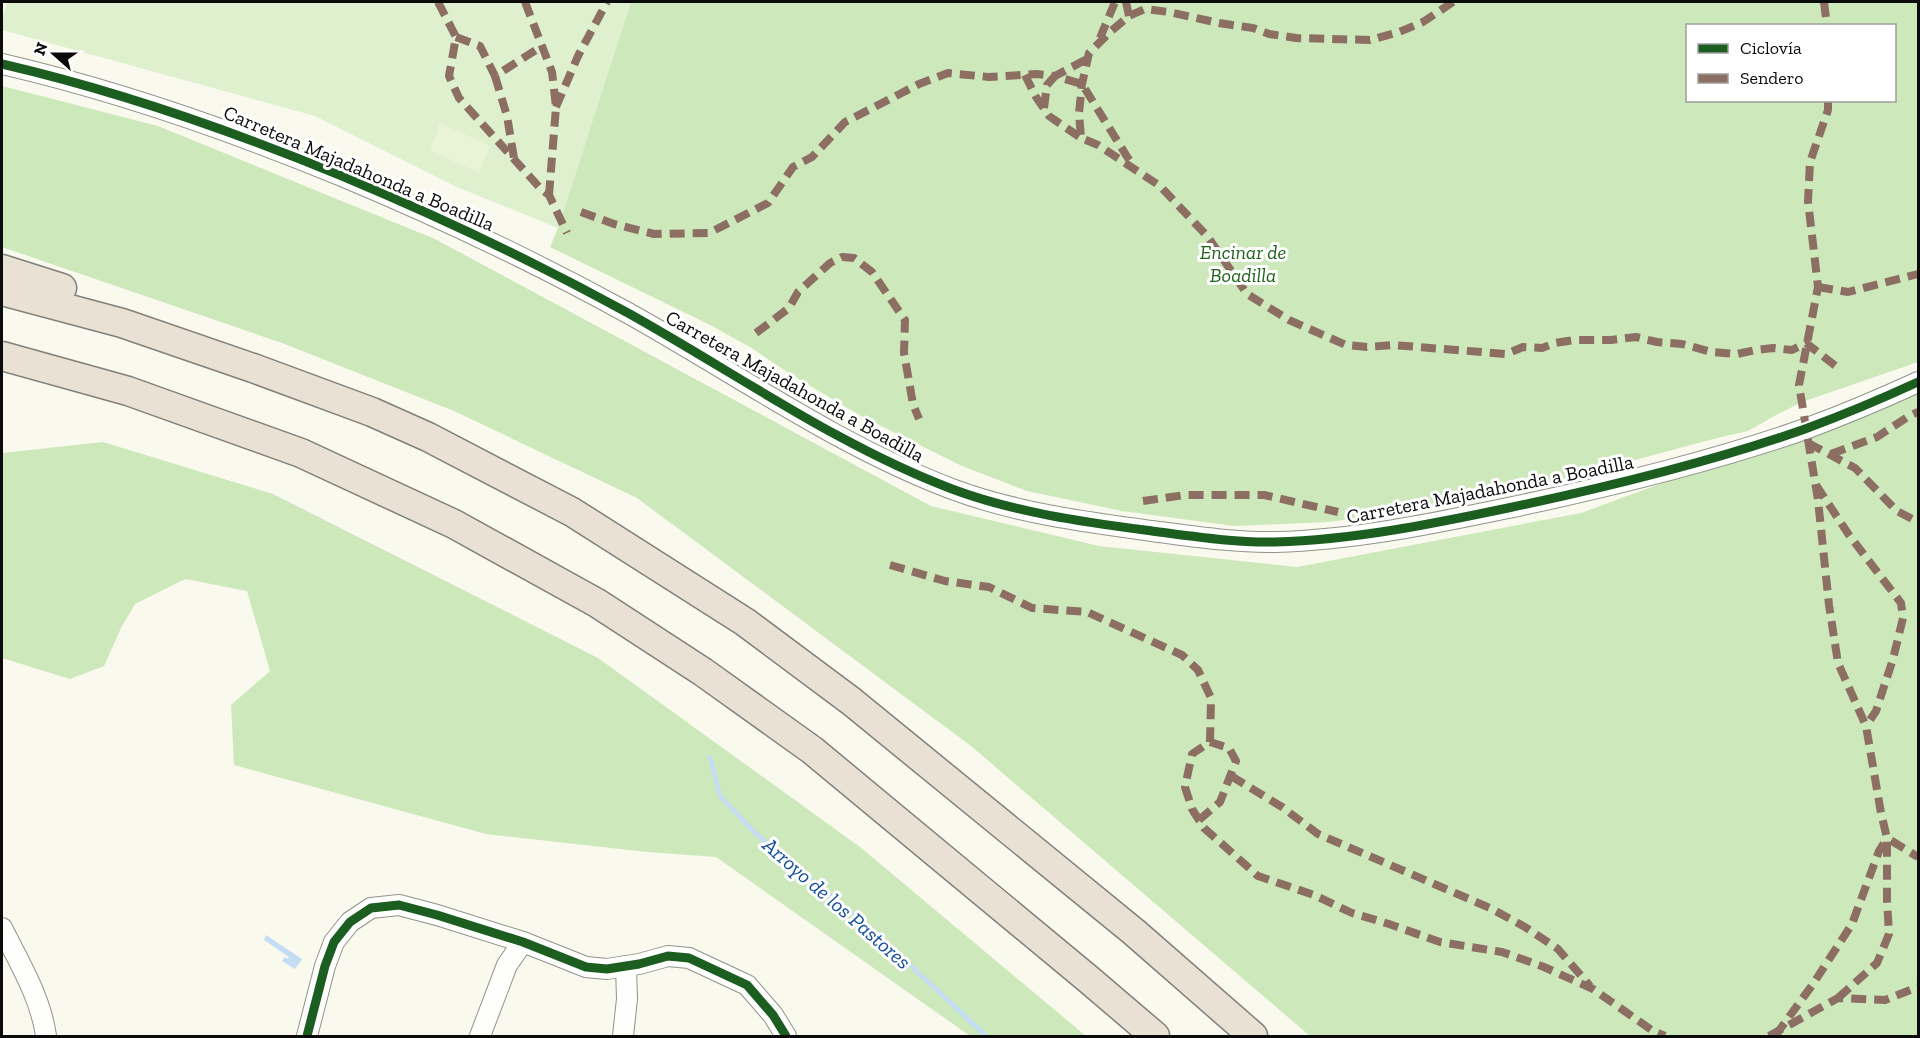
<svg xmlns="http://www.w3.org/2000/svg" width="1920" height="1038" viewBox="0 0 1920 1038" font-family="'Zilla Slab',serif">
  <rect width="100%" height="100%" fill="#faf9ee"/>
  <!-- green -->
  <polygon fill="#def0ce" points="7,2 631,2 558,228 459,188 315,116 2,30 2,20"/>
  <!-- forest -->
  <g fill="#cde8bb" fill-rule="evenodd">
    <path d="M631,2H1918V362L1802,402L1776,415L1748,431L1717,438L1519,491L1437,506L1330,522L1234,526L1122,511L1027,491L962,466L861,416L787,372L750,347L708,324L550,247L558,228ZM1688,26H1894V100H1688Z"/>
    <polygon points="2,86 158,126 435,239 931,506 1099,546 1297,567 1581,513 1918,389 1918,1036 1310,1036 971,746 637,498 454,411 282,343 2,247"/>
    <polygon points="103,442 273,494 598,658 860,847 1086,1036 970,1036 716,857 647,852 486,834 234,765 231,705 270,671 247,591 185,579 135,604 121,628 104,666 70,679 2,658 2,453"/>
  </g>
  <!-- pitch -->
  <polygon fill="#e9f4d7" points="440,123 490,146 479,173 430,150"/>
  <!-- water -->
  <polygon fill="#c4ddf4" points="266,935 302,959 295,969 282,961 285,957 288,959 289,957 264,940"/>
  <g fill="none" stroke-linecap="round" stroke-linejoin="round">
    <!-- stream -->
    <polyline stroke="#c4ddf4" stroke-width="4.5" points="710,757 720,796 756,834 879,936 986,1036"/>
    <!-- minor casing -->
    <g stroke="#93928d" stroke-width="22">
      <g id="minor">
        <path d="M2,64C119,91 230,130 342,176C440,217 535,262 628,313C734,372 838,446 952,489C1016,513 1085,522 1152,531C1191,536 1236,543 1275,542C1354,540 1431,524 1508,508C1608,487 1708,463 1805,429C1843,415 1881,399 1918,382"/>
        <path d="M2,928C19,962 41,998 46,1036"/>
        <polyline points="307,1036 325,966 334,942 350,922 371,908 399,905 437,915 523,942 586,967 607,969 639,964 668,956 689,958 747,985 773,1015 786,1036"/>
        <polyline points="480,1036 507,965 523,942"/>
        <polyline points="623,1036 627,999 626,966"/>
      </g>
    </g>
    <!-- highway casing -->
    <g stroke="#807f7a" stroke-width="31">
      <g id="highway">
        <polyline points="2,269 62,288"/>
        <polyline points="2,291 122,323 253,368 372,412 428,437 572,512 745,622 851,701 1134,932 1253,1036"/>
        <polyline points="2,356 128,391 301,453 454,524 597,603 703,672 812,750 1087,978 1155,1036"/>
      </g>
    </g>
    <!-- minor -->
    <use href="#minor" stroke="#fefefc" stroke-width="20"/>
    <!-- highway -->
    <use href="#highway" stroke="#e9e1d4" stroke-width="28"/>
    <!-- quiet -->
    <g stroke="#8d6e63" stroke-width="8" stroke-dasharray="15 8" stroke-linecap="butt">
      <polyline points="438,2 456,37 449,76 459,98 540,188 549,195 567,233"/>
      <polyline points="525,2 552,72 556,107 549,195"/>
      <polyline points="1126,2 1129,16"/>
      <polyline points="1453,2 1423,22 1399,32 1370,40 1296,38 1269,34 1253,28 1219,23 1169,12 1145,9 1129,16 1110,32 1089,53 1082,84 1079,113 1081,138 1098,145 1160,186 1208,237 1247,294 1289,320 1346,345 1367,347 1393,345 1506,354 1523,347 1542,348 1555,343 1574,340 1611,340 1636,337 1657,342 1682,344 1712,352 1737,354 1756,350 1773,348 1792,350 1806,343 1837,367"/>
      <polyline points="1824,2 1827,26"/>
      <polyline points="456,37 480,46 495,76 542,46"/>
      <polyline points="1100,38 1115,2"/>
      <polyline points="1025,75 1036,97 1049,116 1081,138"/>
      <polyline points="495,76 507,116 514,158"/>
      <polyline points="1828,100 1828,110 1810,162 1808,201 1818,287 1799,385 1818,500 1829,605 1838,663 1866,726 1881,813 1887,838 1918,857"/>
      <polyline points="556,107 578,56 607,2"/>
      <polyline points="1044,108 1047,85 1055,76 1082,84 1131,163"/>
      <polyline points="581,212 614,224 654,234 709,233 768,203 793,167 812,157 845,122 919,84 948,73 989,77 1036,74 1055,76 1087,59"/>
      <polyline points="1818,287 1848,292 1918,274"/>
      <polyline points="756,333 789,308 798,292 830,263 842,257 854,258 872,272 905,320 904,353 913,404 919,419"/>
      <polyline points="1808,443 1855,468 1897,511 1918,522"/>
      <polyline points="1831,454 1877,437 1909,416 1918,412"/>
      <polyline points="1816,485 1849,535 1901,603 1903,618 1893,659 1876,711 1866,726"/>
      <polyline points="1143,501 1185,495 1264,495 1338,512"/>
      <polyline points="890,565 945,581 989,587 1032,608 1087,612 1182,655 1198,670 1211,698 1210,742"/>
      <polyline points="1231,776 1282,807 1318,834 1490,908 1525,927 1558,949 1590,986"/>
      <polyline points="1199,820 1220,802 1236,761 1229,748 1210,742 1192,754 1185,787 1192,809 1204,828 1258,876 1314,895 1352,913 1389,924 1440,942 1502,952 1544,967 1593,989 1653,1031 1665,1036"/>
      <polyline points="1838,998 1877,963 1889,934 1887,900 1887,838"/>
      <polyline points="1769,1036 1838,998 1885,1000 1918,987"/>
      <polyline points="1777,1036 1778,1032 1813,984 1852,924 1879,851 1887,838"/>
    </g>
    <!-- cycleway casing -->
    <g stroke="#fff" stroke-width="13">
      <g id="cycleway">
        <path d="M2,64C119,91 230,130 342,176C440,217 535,262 628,313C734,372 838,446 952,489C1016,513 1085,522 1152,531C1191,536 1236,543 1275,542C1354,540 1431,524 1508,508C1608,487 1708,463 1805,429C1843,415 1881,399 1918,382"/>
        <polyline points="307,1036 325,966 334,942 350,922 371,908 399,905 437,915 523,942 586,967 607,969 639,964 668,956 689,958 747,985 773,1015 786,1036"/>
      </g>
    </g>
    <!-- cycleway -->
    <use href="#cycleway" stroke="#1b5e20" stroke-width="9"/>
  </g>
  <g text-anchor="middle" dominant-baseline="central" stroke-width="6" stroke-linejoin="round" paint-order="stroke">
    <!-- street labels -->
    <g font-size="20" fill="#0b0b0b" stroke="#fff">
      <text transform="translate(359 168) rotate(23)">Carretera Majadahonda a Boadilla</text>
      <text transform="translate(795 386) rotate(29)">Carretera Majadahonda a Boadilla</text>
      <text transform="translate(1490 489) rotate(-11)">Carretera Majadahonda a Boadilla</text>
    </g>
    <!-- park labels -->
    <g font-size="20" font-style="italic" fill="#20631b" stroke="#fff">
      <text x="1243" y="252">Encinar de<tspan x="1243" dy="23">Boadilla</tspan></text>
    </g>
    <!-- water labels -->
    <g font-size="21" font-style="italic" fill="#134e9d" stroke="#fff">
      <text transform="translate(837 903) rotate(41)">Arroyo de los Pastores</text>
    </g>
  </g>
  <!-- border -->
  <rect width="1920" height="1038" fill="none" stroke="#0b0b0b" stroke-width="6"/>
  <!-- legend -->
  <rect x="1686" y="24" width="210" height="78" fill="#ffffff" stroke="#9d9d9d" stroke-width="1.5"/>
  <rect x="1698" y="44" width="30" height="9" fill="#1b5e20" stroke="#9d9d9d" stroke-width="1.5"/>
  <text x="1740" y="54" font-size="18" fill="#0b0b0b">Ciclovía</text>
  <rect x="1698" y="74" width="30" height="9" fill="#8d6e63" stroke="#9d9d9d" stroke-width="1.5"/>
  <text x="1740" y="84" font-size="18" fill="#0b0b0b">Sendero</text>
  <!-- north arrow -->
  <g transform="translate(54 54) rotate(291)" stroke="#ffffff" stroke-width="4.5" paint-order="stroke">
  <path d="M0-4.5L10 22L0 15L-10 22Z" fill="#0b0b0b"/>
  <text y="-9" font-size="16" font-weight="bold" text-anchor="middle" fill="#0b0b0b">N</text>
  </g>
</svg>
